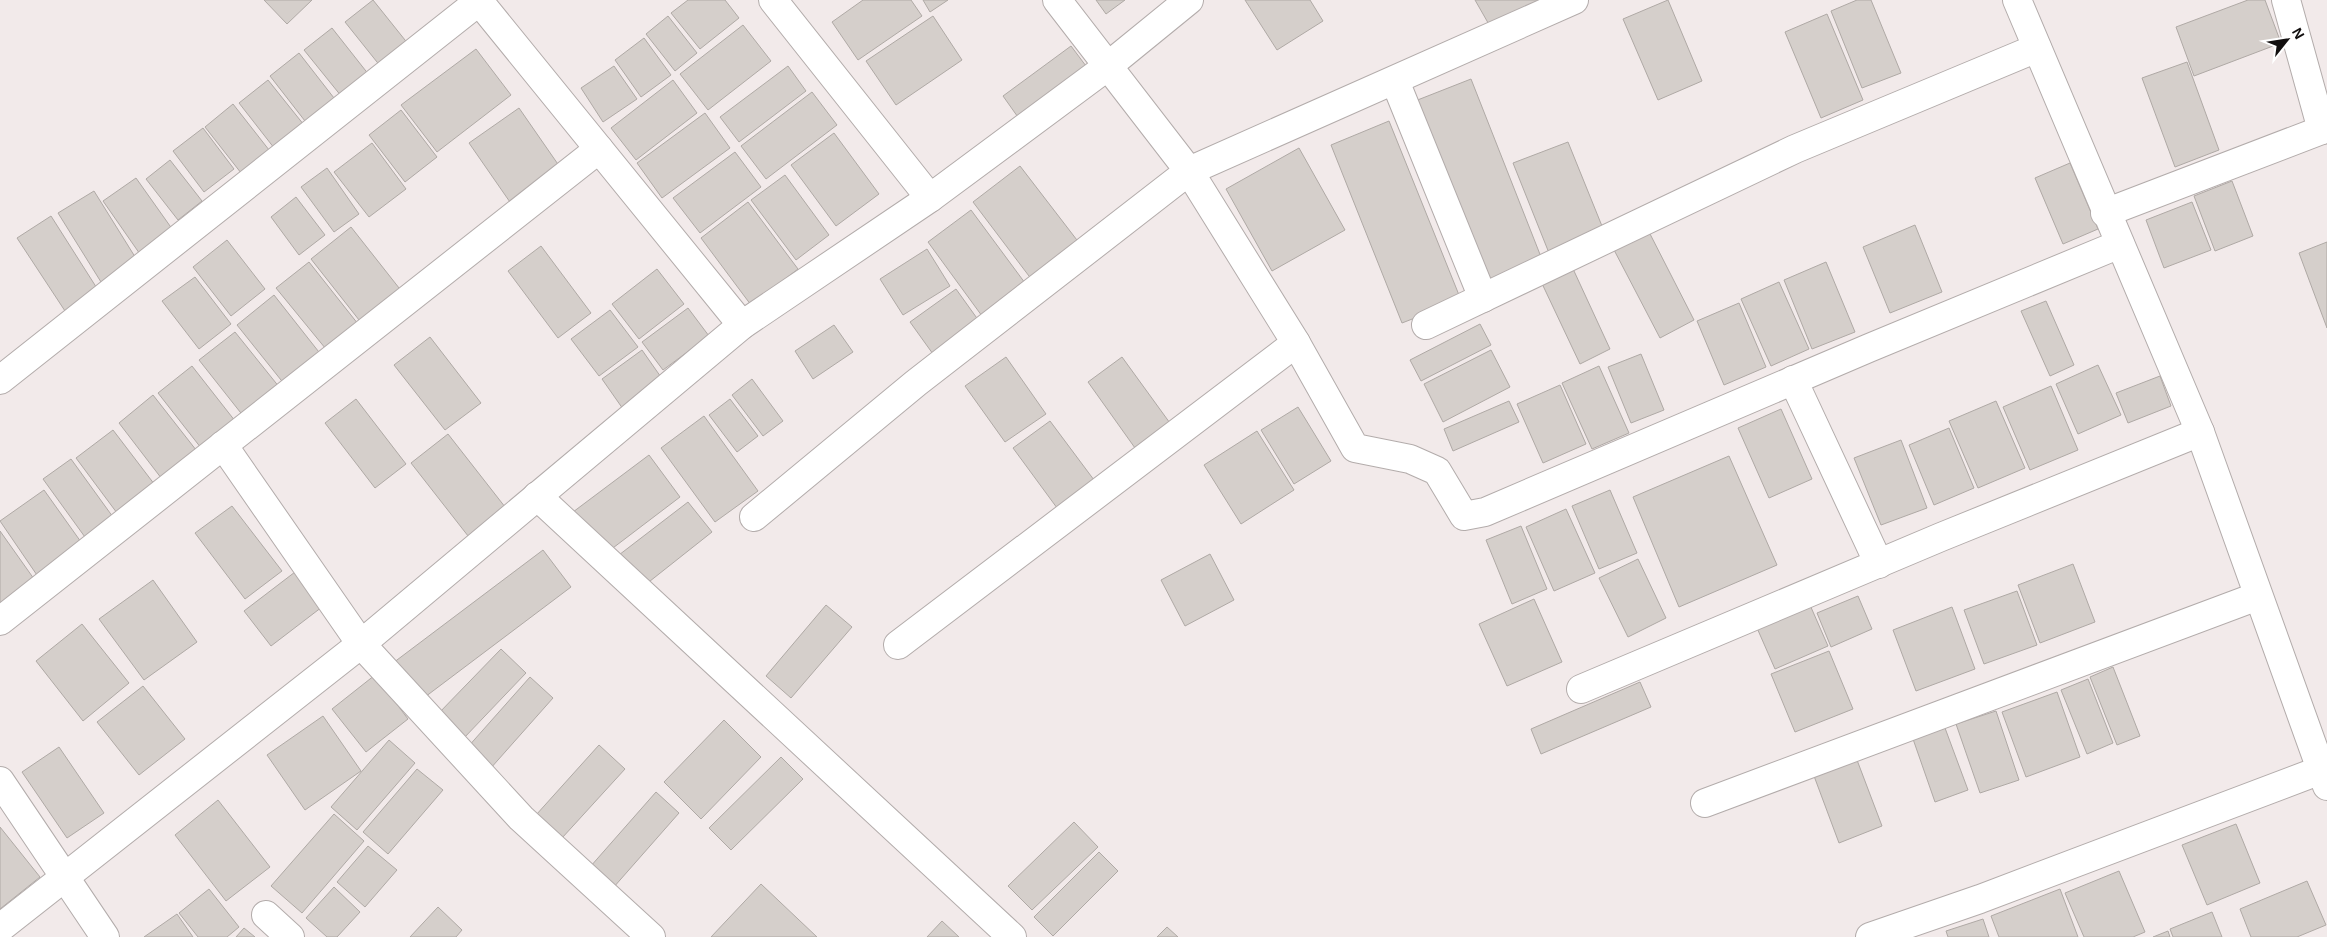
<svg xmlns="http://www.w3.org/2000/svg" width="2327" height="937" viewBox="0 0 2327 937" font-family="Helvetica,sans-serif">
  <rect width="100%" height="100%" fill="#f2eaea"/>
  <!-- building -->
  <g fill="#d5cfcb" stroke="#afa9a5">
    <polygon points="264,0 312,0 287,24"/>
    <polygon points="373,0 413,50 385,72 345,22"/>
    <polygon points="688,0 725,0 739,18 700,49 671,13"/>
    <polygon points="863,0 911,0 922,16 858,60 832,22"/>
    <polygon points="923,0 948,0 930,12"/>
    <polygon points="1096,0 1125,0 1106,14"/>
    <polygon points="1245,0 1310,0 1323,21 1277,50"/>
    <polygon points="1475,0 1540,0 1491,28"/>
    <polygon points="1668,0 1702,81 1658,100 1623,19"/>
    <polygon points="1857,0 1871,0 1901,73 1862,88 1831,11"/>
    <polygon points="2248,0 2265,0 2281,43 2194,76 2176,27"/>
    <polygon points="1827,14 1863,100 1821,118 1785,32"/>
    <polygon points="668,16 697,53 675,71 646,34"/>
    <polygon points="933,16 962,60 896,105 866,61"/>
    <polygon points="743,25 771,61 708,110 680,74"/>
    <polygon points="332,28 373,80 346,102 304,50"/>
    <polygon points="644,38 671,75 641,97 615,60"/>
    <polygon points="1071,46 1089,70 1020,120 1003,96"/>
    <polygon points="476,49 511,95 437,152 401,105"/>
    <polygon points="299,53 341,107 312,130 270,76"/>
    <polygon points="2187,62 2219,150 2175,167 2142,78"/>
    <polygon points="614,66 637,99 603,122 581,88"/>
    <polygon points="788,66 806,91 739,142 720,117"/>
    <polygon points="1471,79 1543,262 1487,284 1415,101"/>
    <polygon points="268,80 308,130 278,153 239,103"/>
    <polygon points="673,80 697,113 636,160 611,128"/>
    <polygon points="812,92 837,125 766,179 741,146"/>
    <polygon points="233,104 273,155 245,178 205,127"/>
    <polygon points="519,108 562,170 512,205 469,143"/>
    <polygon points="401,110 437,157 405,182 369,135"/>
    <polygon points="705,113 730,148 662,198 637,163"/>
    <polygon points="1389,121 1461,300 1402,323 1331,145"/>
    <polygon points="203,128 234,169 204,192 173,151"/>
    <polygon points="834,133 879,194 836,226 791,165"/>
    <polygon points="1568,142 1604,231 1549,253 1513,163"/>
    <polygon points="372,143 406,189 369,217 334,172"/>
    <polygon points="1299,148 1345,230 1272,271 1226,189"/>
    <polygon points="735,152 761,187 700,233 673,198"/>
    <polygon points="170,160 202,201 178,220 146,179"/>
    <polygon points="2070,163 2098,229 2063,244 2035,178"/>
    <polygon points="1020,166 1080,244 1032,280 973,202"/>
    <polygon points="327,168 359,214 334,232 301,187"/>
    <polygon points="785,175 829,235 796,260 751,200"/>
    <polygon points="136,178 175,233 142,257 103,201"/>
    <polygon points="2232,181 2253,236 2215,251 2194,196"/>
    <polygon points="94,191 142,268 106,290 58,213"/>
    <polygon points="296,197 325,235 299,255 271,217"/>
    <polygon points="748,202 798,269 751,305 701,238"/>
    <polygon points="2192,202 2211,250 2164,268 2146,220"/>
    <polygon points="971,210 1025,283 982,316 928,242"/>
    <polygon points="51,216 100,293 67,314 17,238"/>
    <polygon points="1915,225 1942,292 1890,313 1863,247"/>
    <polygon points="351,227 403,293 363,325 311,259"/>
    <polygon points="1648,230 1694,320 1660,338 1613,248"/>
    <polygon points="227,240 265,289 231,316 193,267"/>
    <polygon points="2327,242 2327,328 2299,253"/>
    <polygon points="541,246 591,313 558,338 508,271"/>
    <polygon points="927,249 950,286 903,315 880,279"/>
    <polygon points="1568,258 1610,349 1580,364 1537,273"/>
    <polygon points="309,262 362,329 330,354 276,288"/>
    <polygon points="1826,262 1855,332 1812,349 1784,280"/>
    <polygon points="657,269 684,304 639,339 612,304"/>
    <polygon points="195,277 231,324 199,349 162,301"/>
    <polygon points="1779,282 1809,349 1771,366 1741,299"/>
    <polygon points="956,289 984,328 938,361 910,322"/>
    <polygon points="274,295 326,361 289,390 237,325"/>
    <polygon points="2046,301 2074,365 2050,376 2021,311"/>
    <polygon points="1739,303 1766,367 1724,385 1697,321"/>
    <polygon points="688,308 709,336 663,370 642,342"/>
    <polygon points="610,310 638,347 599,376 571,339"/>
    <polygon points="1480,324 1491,345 1421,381 1410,360"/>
    <polygon points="834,325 853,352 813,379 795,351"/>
    <polygon points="235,332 284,393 248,422 199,360"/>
    <polygon points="430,337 481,403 445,430 394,365"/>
    <polygon points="642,350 663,380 623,409 602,379"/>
    <polygon points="1491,350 1510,387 1443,422 1424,384"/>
    <polygon points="1641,354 1664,410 1631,423 1608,367"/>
    <polygon points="1006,357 1046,414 1005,442 965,386"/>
    <polygon points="1122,357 1175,430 1140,455 1088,382"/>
    <polygon points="2098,365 2121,415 2078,434 2056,384"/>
    <polygon points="192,366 239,426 205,453 158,393"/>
    <polygon points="1599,366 1629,433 1592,449 1562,383"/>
    <polygon points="2160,376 2171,406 2128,423 2116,393"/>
    <polygon points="752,379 783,421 763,436 732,395"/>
    <polygon points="1560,385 1586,444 1543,463 1517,404"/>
    <polygon points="2051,386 2078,450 2030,470 2003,407"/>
    <polygon points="153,395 200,455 165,483 119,423"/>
    <polygon points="356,399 406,464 375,488 325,423"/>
    <polygon points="730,399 758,436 737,452 709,415"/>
    <polygon points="1509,401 1519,422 1453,451 1444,429"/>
    <polygon points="1996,401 2025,468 1978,488 1949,421"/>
    <polygon points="1298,407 1331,461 1294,484 1261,430"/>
    <polygon points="1781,409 1812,479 1769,498 1738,428"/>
    <polygon points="704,416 758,491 715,522 661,448"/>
    <polygon points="1050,421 1097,484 1060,512 1013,448"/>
    <polygon points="1949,428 1974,488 1934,505 1909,445"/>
    <polygon points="113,430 158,489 120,517 76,458"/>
    <polygon points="1257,431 1294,490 1241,524 1204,465"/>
    <polygon points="448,434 509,512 472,541 411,463"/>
    <polygon points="1901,440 1927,508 1881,525 1854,458"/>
    <polygon points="649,455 680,497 605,554 573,512"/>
    <polygon points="1729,456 1777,565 1679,607 1633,497"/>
    <polygon points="71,459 118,524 90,544 43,479"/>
    <polygon points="44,490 86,549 41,581 0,521"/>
    <polygon points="1610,490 1637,553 1599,569 1572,506"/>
    <polygon points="688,502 712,532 640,589 615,558"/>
    <polygon points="232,506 282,571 245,599 195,533"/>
    <polygon points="1566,509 1595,573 1554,591 1526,527"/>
    <polygon points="1521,526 1547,589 1512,604 1486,540"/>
    <polygon points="0,531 39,586 0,614"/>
    <polygon points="543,550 571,587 417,703 389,666"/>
    <polygon points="1210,554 1234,600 1185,626 1161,580"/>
    <polygon points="1638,559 1666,618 1628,637 1599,578"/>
    <polygon points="2073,564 2095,622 2040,643 2018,585"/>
    <polygon points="295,572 322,607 271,646 244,611"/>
    <polygon points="153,580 197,642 144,680 99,619"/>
    <polygon points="2017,591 2037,645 1984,664 1964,610"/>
    <polygon points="1858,596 1872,629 1831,647 1817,613"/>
    <polygon points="1534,599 1562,662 1507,686 1479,624"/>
    <polygon points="826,605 852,627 791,698 766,676"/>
    <polygon points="1810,605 1828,646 1775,669 1757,628"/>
    <polygon points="1952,607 1975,669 1916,691 1893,630"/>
    <polygon points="82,624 129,683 83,721 36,661"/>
    <polygon points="501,649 526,673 463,739 437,715"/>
    <polygon points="1829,651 1853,709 1795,732 1771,674"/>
    <polygon points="2113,667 2140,736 2117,745 2090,677"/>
    <polygon points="375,675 408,719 366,752 332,709"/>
    <polygon points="530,677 553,698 490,769 467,748"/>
    <polygon points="2088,679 2113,743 2087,754 2061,690"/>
    <polygon points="1640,682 1651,707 1541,754 1531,729"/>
    <polygon points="143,686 185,739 139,775 97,722"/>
    <polygon points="2057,692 2080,757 2026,777 2002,712"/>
    <polygon points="1996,711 2019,780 1980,793 1956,724"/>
    <polygon points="323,716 361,771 305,810 267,755"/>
    <polygon points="724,720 761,757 701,819 664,782"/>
    <polygon points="1945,728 1968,790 1935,802 1913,739"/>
    <polygon points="389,740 415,763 357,830 331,807"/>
    <polygon points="599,745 625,769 562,838 536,815"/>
    <polygon points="59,747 104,813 67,838 22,772"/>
    <polygon points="781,757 803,779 731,850 709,828"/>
    <polygon points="1857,760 1882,826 1839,843 1814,776"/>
    <polygon points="417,769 443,790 388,854 363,832"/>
    <polygon points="656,792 679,813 613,888 590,867"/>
    <polygon points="218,800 270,867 226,901 175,835"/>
    <polygon points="334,814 364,841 302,913 271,886"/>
    <polygon points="1074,822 1098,847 1032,910 1008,886"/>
    <polygon points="2236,824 2260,883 2207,905 2182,845"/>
    <polygon points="0,827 40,877 0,909"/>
    <polygon points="368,846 397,870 365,907 337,882"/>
    <polygon points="1099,852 1118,871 1053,936 1034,917"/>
    <polygon points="2119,871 2145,932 2133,937 2084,937 2065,893"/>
    <polygon points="2307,881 2326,925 2297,937 2251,937 2240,909"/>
    <polygon points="761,884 817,937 711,937"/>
    <polygon points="334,887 360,912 337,937 327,937 306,918"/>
    <polygon points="209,889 239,927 227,937 198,937 179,913"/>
    <polygon points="2060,889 2078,937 1999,937 1991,916"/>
    <polygon points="438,907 462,930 456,937 410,937"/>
    <polygon points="2212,912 2222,937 2173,937 2170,929"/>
    <polygon points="177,914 193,937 144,937"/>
    <polygon points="1983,919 1989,937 1948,937 1946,931"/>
    <polygon points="942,921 959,937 927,937"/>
    <polygon points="1167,927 1178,937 1157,937"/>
    <polygon points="244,928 255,937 236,937"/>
    <polygon points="2168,931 2170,937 2153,937"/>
  </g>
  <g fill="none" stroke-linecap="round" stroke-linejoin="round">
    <!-- minor casing -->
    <g stroke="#b3acab" stroke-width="30">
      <g id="minor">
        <polyline points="478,0 742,325"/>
        <polyline points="773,0 930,198"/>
        <polyline points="2286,0 2322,130"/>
        <polyline points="1395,81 1483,298"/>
        <polyline points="2105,213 2327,128"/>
        <polyline points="1426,325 1795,149 2037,48"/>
        <polyline points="1296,343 1355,448 1410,459 1437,471 1464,516 1485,512 1869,348 2120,244"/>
        <polyline points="0,380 478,2"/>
        <polyline points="1793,380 1879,564"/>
        <polyline points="223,445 361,644 521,818 651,937"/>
        <polyline points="537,496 1012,937"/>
        <polyline points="754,517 916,383 1189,171 1574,0"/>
        <polyline points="0,621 599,149"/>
        <polyline points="898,645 1296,343 1189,171 1057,0"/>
        <polyline points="1581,689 1941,537 2200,432"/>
        <polyline points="0,781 105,937"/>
        <polyline points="1705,803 2258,596"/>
        <polyline points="266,915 290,937"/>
        <polyline points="1870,937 1980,899 2321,770"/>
      </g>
    </g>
    <!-- tertiary casing -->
    <g stroke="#b3acab" stroke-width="30">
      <g id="tertiary">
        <polyline points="2017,0 2200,432 2327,786"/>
        <polyline points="0,928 361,644 742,325 930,198 1108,66 1189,0"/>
      </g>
    </g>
    <!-- minor -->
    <use href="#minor" stroke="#fff" stroke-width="28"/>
    <!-- tertiary -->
    <use href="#tertiary" stroke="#fff" stroke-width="28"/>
  </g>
  <!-- north arrow -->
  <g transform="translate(2287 40) rotate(60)" stroke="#ffffff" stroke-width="4" paint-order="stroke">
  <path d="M0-4L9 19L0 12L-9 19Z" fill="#120f0f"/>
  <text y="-8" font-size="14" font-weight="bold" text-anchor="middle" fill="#120f0f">N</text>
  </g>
</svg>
